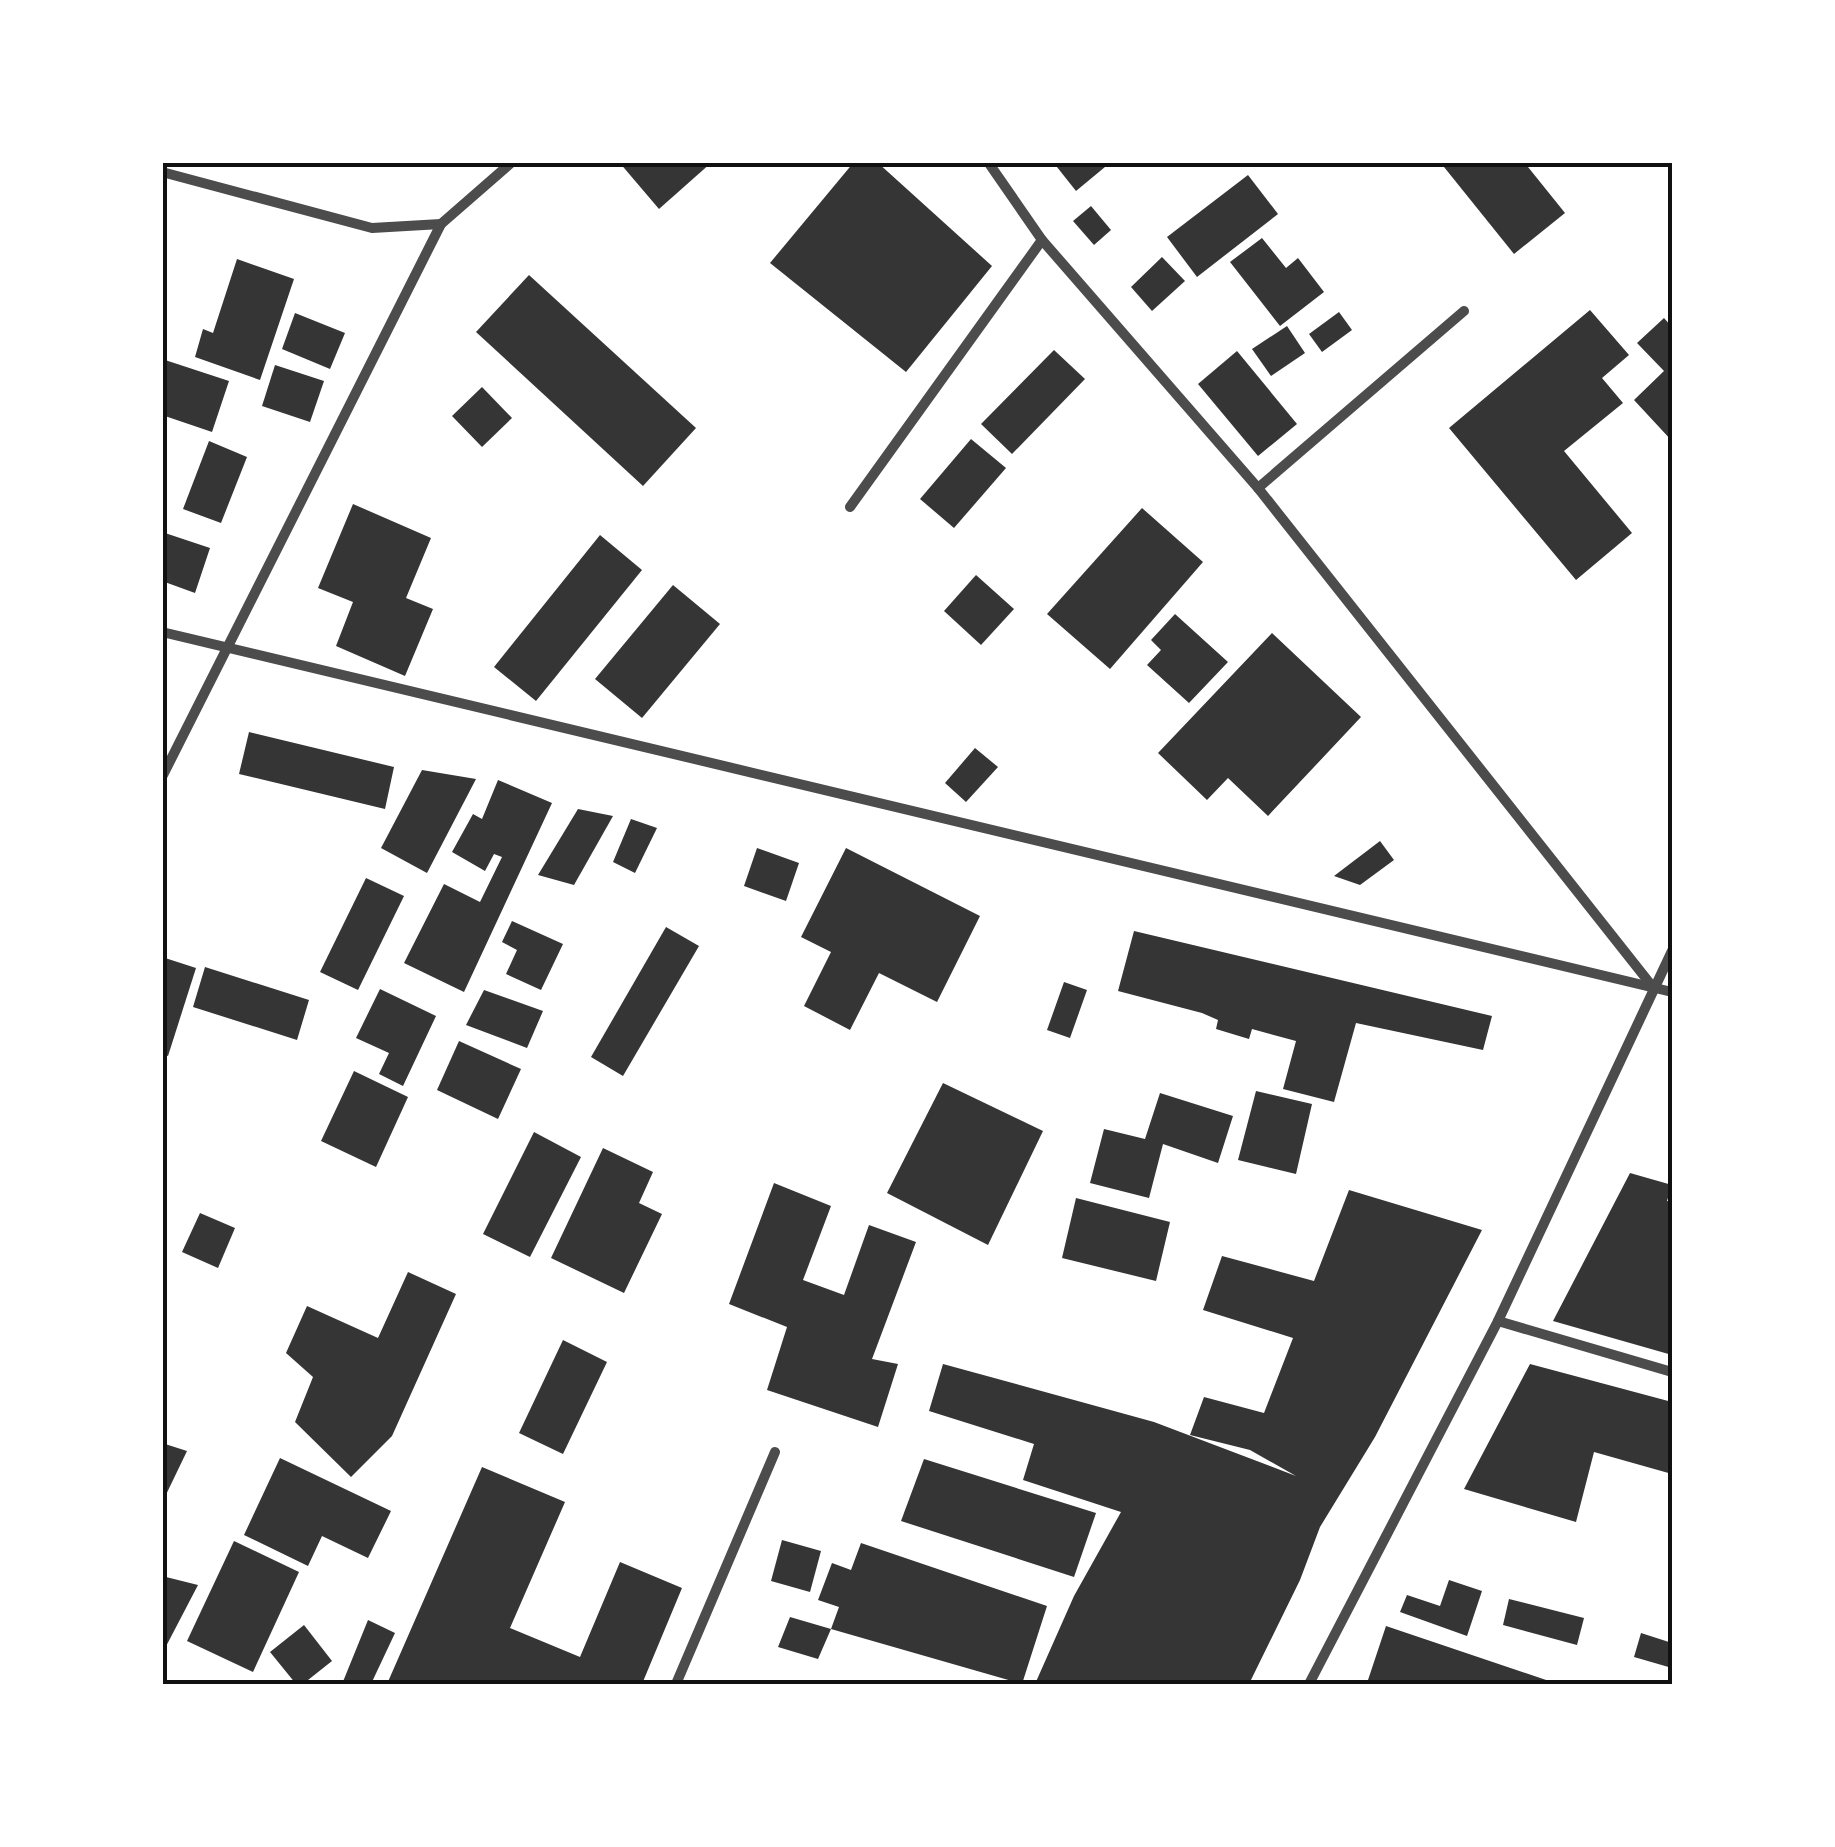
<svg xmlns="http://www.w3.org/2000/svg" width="1835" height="1847" viewBox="0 0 1835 1847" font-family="Manrope,sans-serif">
  <rect width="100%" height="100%" fill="#fff"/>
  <!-- building -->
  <g fill="#353535">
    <polygon points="619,162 712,162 659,209"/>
    <polygon points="854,162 877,162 992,266 906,372 770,263"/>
    <polygon points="1053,162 1111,162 1076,191"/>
    <polygon points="1440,162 1524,162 1565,213 1514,254"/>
    <polygon points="1248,175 1278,214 1197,277 1167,237"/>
    <polygon points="1091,206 1111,230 1094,245 1073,221"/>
    <polygon points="1262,238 1286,268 1298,258 1324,292 1280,326 1230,262"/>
    <polygon points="1162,257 1185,281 1152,311 1131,287"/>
    <polygon points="237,259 294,279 260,380 195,357 203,329 213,333"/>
    <polygon points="529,275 696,428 643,486 476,332"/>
    <polygon points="1590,310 1629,355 1602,378 1623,403 1564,451 1632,533 1576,580 1449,428"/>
    <polygon points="1339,312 1352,330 1322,352 1309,334"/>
    <polygon points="295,313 345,333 330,369 282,349"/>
    <polygon points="1664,318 1672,327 1672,441 1634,400 1664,371 1637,343"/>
    <polygon points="1287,326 1305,353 1271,376 1252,349"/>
    <polygon points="1054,350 1085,379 1012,454 981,424"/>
    <polygon points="1237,351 1297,424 1258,456 1198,384"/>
    <polygon points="162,359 229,381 212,432 162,415"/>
    <polygon points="275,365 324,381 310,422 262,406"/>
    <polygon points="482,387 512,418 482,447 452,416"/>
    <polygon points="971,439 1006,468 954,528 920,499"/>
    <polygon points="209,441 247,457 221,523 183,509"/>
    <polygon points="353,504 431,538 406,598 433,609 405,676 336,646 353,602 318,588"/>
    <polygon points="1142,508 1203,562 1110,669 1047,614"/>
    <polygon points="162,532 210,548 195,593 162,581"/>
    <polygon points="600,535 642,570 536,701 494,667"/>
    <polygon points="976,575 1014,609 981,645 944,611"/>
    <polygon points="673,585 720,624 642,718 595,679"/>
    <polygon points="1175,614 1228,662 1189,703 1147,665 1161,650 1151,640"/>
    <polygon points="1272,633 1361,717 1268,816 1228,778 1207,800 1158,753"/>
    <polygon points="249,732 394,767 385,809 239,774"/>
    <polygon points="975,748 998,767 966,802 945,783"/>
    <polygon points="422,770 476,779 427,873 381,848"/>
    <polygon points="498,780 552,803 464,992 404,963 444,884 480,902 502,857 494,854 485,871 452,852 473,814 482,819"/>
    <polygon points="578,809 613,816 574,885 538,875"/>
    <polygon points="631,819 657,828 635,873 613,862"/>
    <polygon points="1380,841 1394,860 1360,885 1334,876"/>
    <polygon points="757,848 799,863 786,901 744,886"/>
    <polygon points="846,848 980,916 937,1002 879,973 850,1030 804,1006 831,952 801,937"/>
    <polygon points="366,878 404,896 358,990 320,972"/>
    <polygon points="512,921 563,944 541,990 506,974 517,950 502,942"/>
    <polygon points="666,927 699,946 623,1076 591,1057"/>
    <polygon points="1134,931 1492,1016 1483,1050 1356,1023 1334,1102 1283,1089 1296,1041 1252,1029 1249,1039 1216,1029 1218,1020 1202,1013 1118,991"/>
    <polygon points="162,957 196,968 168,1056 162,1054"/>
    <polygon points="205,967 309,1000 297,1040 193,1007"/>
    <polygon points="1064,982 1087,990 1070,1038 1047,1030"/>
    <polygon points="380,989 436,1016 403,1086 379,1074 389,1053 356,1038"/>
    <polygon points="484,990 543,1011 527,1048 466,1025"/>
    <polygon points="459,1041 521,1069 498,1119 437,1090"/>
    <polygon points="354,1071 408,1097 376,1167 321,1141"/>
    <polygon points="943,1083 1043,1131 988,1245 887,1193"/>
    <polygon points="1256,1091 1312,1104 1296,1174 1238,1160"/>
    <polygon points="1160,1093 1233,1116 1218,1163 1163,1144 1149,1198 1090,1183 1104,1129 1145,1139"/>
    <polygon points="534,1132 581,1157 530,1257 483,1234"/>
    <polygon points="603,1148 653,1172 639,1203 662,1214 624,1293 551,1258"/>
    <polygon points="1630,1173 1672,1185 1667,1201 1672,1202 1672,1355 1553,1321"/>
    <polygon points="774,1183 831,1206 803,1280 844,1295 869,1225 916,1242 872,1359 898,1364 878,1427 767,1390 787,1327 729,1304"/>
    <polygon points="1349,1190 1482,1230 1375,1437 1320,1527 1300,1580 1249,1684 1035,1684 1074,1596 1121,1512 1023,1480 1034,1444 929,1411 943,1364 1154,1422 1296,1476 1250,1450 1190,1435 1204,1397 1264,1413 1293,1338 1203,1310 1222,1256 1314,1281"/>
    <polygon points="1076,1198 1170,1222 1156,1281 1062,1258"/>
    <polygon points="200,1213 235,1228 218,1268 182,1252"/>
    <polygon points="408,1272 456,1294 392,1436 351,1477 295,1422 313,1377 286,1353 307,1306 378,1338"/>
    <polygon points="563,1340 607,1362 563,1454 519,1433"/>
    <polygon points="1530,1364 1672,1402 1672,1474 1594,1452 1576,1522 1464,1489"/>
    <polygon points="162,1443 187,1451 162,1503"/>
    <polygon points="280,1458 391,1511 368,1558 322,1536 308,1566 244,1535"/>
    <polygon points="924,1459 1096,1513 1074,1577 901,1521"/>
    <polygon points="482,1467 565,1502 510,1628 580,1657 620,1562 682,1588 642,1684 387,1684"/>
    <polygon points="782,1540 821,1551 810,1592 771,1581"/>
    <polygon points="234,1541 299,1572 253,1672 187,1641"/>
    <polygon points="861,1543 1047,1606 1022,1684 831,1629 818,1659 778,1647 790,1617 831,1629 839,1607 818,1600 832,1563 851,1570"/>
    <polygon points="162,1576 198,1585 162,1654"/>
    <polygon points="1449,1580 1482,1591 1467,1636 1400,1612 1407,1595 1440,1606"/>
    <polygon points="1509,1599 1584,1618 1577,1645 1503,1625"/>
    <polygon points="368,1620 395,1633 371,1684 342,1684"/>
    <polygon points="304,1625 332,1661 303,1684 296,1684 270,1652"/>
    <polygon points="1386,1626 1558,1684 1381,1684 1368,1680"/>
    <polygon points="1641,1633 1672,1643 1672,1668 1634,1657"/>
  </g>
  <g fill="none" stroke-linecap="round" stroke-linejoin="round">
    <!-- minor -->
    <g stroke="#4c4c4c" stroke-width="10">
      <polyline points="988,162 1042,240 1258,488 1652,986"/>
      <polyline points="162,172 372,228 441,224"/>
      <polyline points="1258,488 1464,311"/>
      <polyline points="850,507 1042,240"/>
      <polyline points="162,632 1672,992"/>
      <polyline points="162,777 441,224 512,162"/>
      <polyline points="1498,1321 1672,1372"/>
      <polyline points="676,1684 775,1452"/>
      <polyline points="1309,1684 1498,1321 1672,951"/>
    </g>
  </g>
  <!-- border -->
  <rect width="1835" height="1847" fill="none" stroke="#ffffff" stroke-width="330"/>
  <rect x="165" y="165" width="1505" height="1517" fill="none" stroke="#111" stroke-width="4"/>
</svg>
